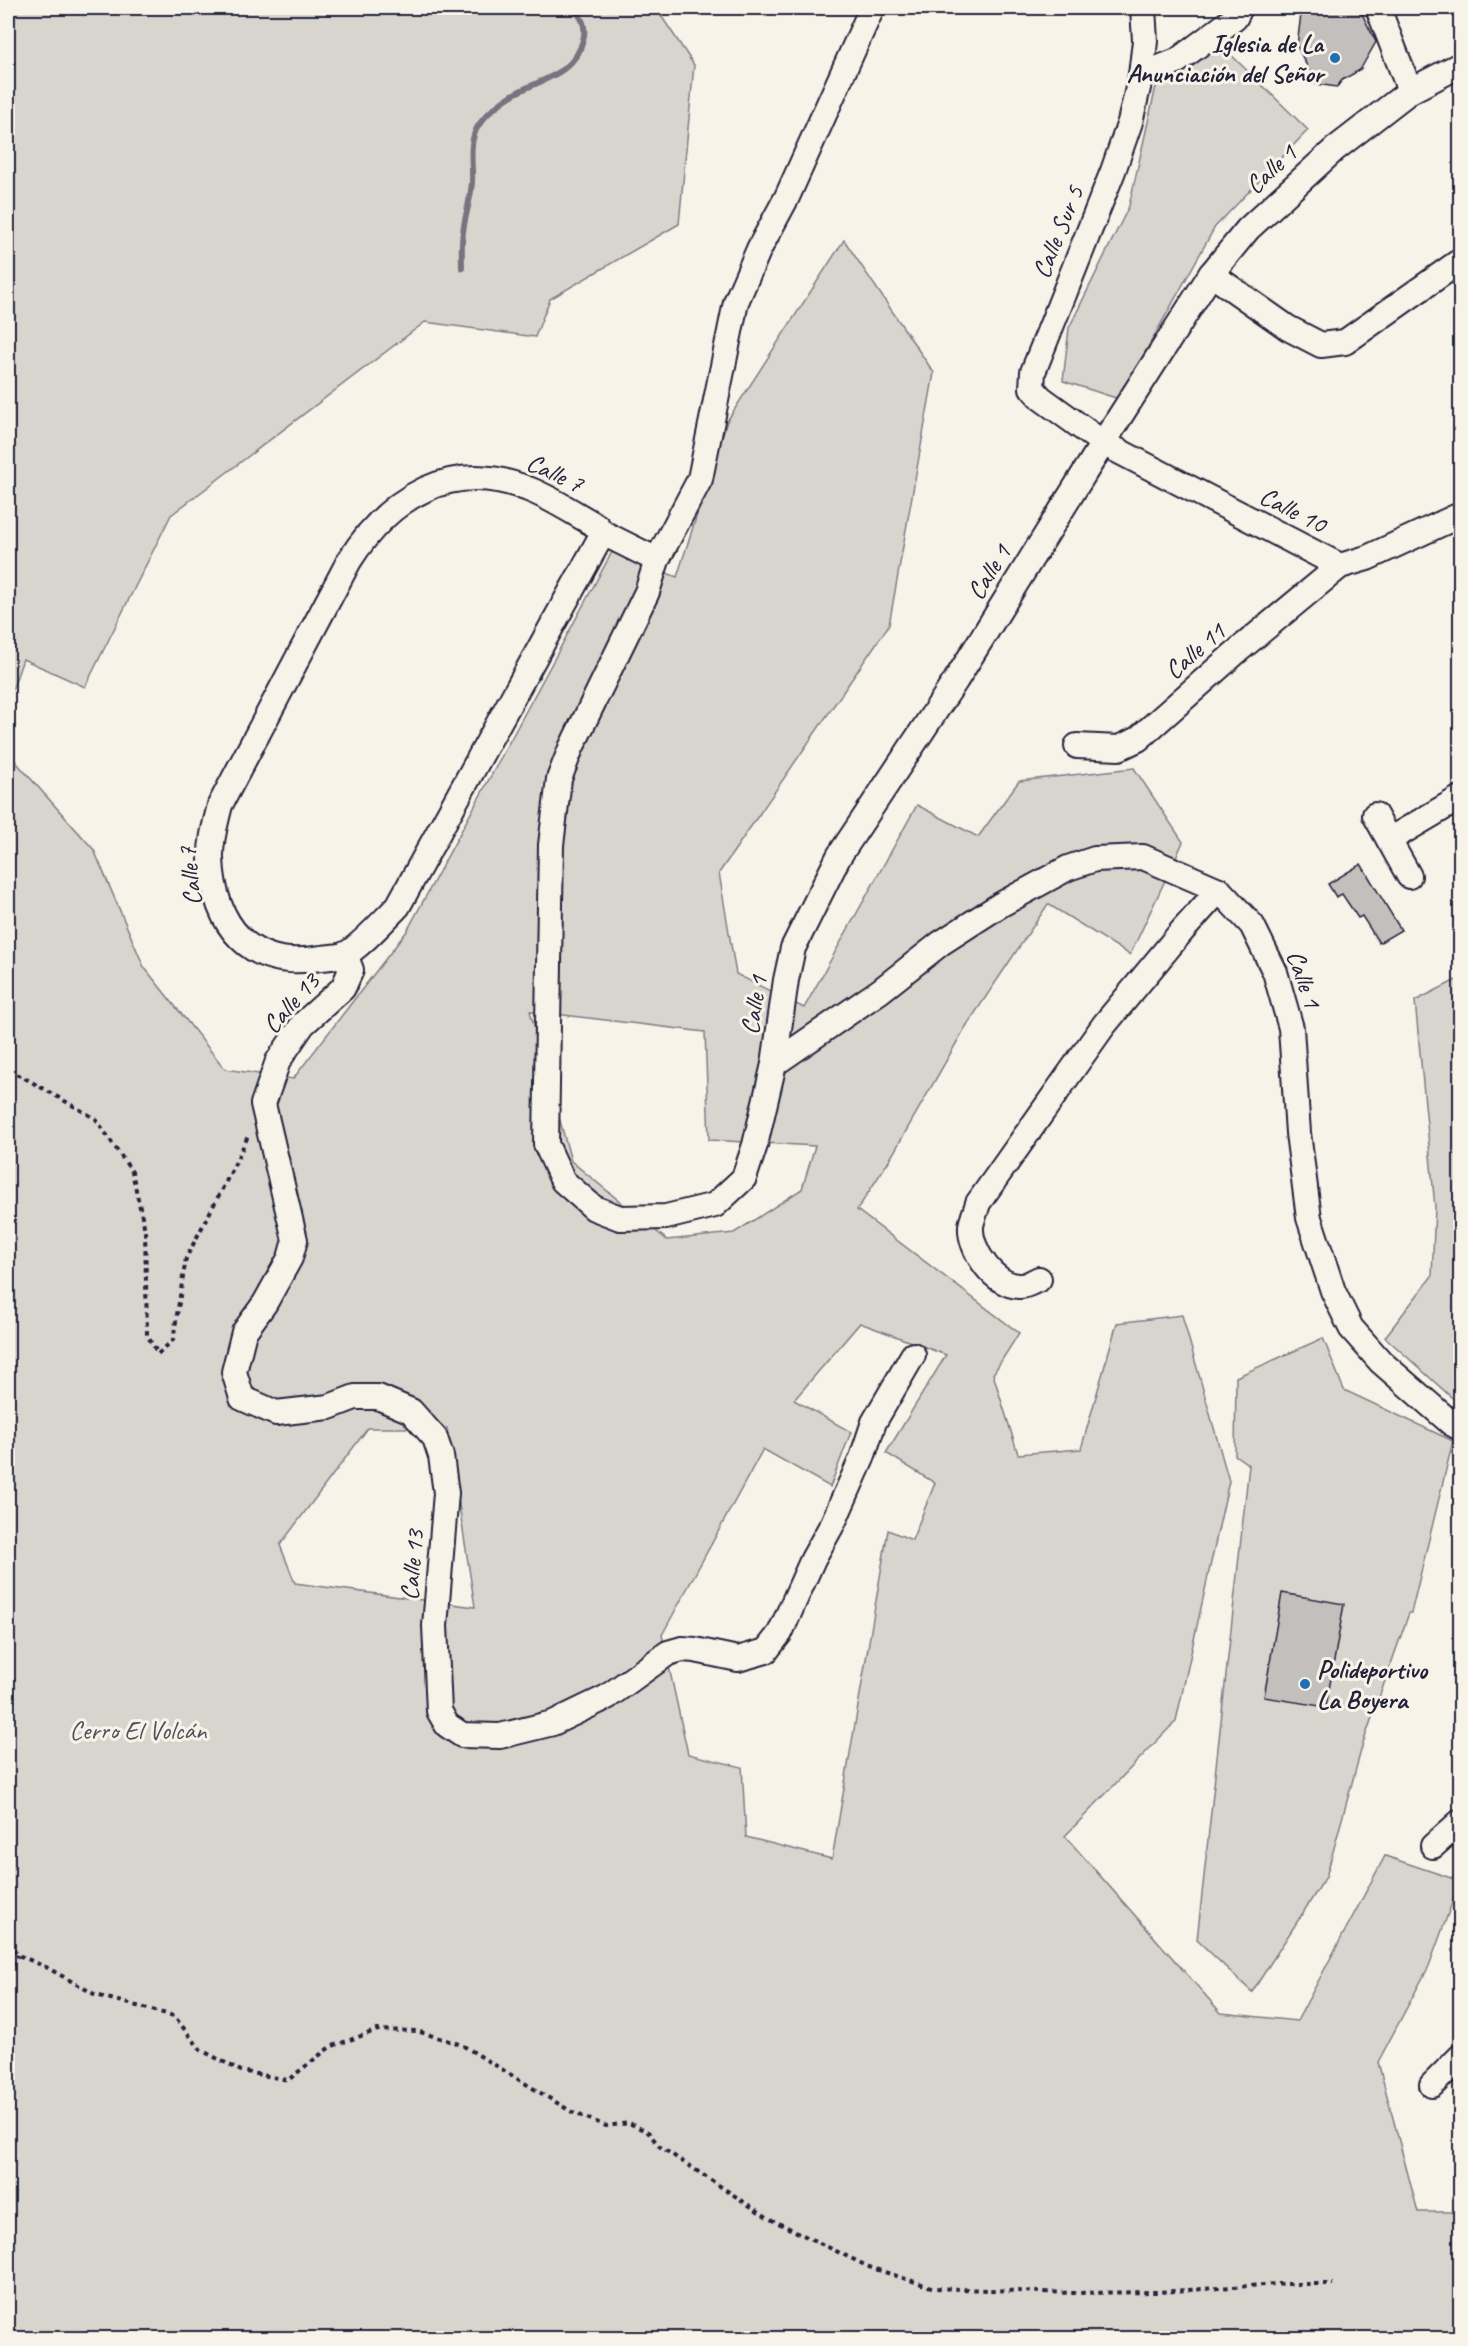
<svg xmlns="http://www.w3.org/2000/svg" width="1468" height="2346" viewBox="0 0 1468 2346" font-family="Caveat,sans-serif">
  <rect width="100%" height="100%" fill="#f7f3e8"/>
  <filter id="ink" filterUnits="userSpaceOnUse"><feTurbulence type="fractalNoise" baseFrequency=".0167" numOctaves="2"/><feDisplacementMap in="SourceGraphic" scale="12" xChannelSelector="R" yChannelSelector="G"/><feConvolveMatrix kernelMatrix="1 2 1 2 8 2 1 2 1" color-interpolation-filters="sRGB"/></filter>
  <g filter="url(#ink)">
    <!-- green -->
    <g fill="#d8d5cf" stroke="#7d7c85" stroke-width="1.5" fill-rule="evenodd">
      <polygon points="8,8 656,8 694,65 679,224 550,299 535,337 425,322 171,515 85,687 23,659 8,702"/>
      <polygon points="1222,46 1308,130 1215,227 1119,399 1063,381 1069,328 1129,206 1157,82"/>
      <path d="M844,240L934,373L889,625L719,873L736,974L804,1008L917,805L978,837L1019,781L1134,768L1183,842L1130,955L1048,904L965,1028L890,1159L857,1210L1019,1333L993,1374L1018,1454L1081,1449L1117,1323L1182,1315L1229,1481L1176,1721L1065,1836L1221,2013L1297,2021L1385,1856L1460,1881L1429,1966L1378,2062L1418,2212H1460V2338H8V753L94,850L144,967L225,1069L293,1079L407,931L612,552L677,577L727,421ZM530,1011L705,1032L709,1140L815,1146L802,1189L734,1233L667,1240L571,1161ZM860,1323L946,1355L886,1453L935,1483L912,1540L888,1530L832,1859L746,1837L742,1767L688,1754L662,1635L763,1449L830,1487L851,1432L794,1400ZM368,1428H447L475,1607L295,1583L280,1545Z"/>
      <polygon points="1460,978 1460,1405 1385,1337 1432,1276 1435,1207 1415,1001"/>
      <polygon points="1323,1338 1344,1390 1453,1441 1411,1613 1409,1613 1363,1743 1326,1877 1252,1992 1197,1940 1249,1465 1235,1455 1236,1377"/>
    </g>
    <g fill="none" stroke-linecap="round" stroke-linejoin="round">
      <!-- stream -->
      <path stroke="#76747f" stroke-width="6" d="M462,268C462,256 461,244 463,232C465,215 471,199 472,182C473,165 468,144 477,128C485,114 501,102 514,94C541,79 574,75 583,40C587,26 582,17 573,8"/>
    </g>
    <!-- building -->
    <g fill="#c2bfbd" stroke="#22223b" stroke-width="1.5">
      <polygon points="1312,8 1359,8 1376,42 1360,70 1342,80 1337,87 1316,84 1297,46 1301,14"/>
      <polygon points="1361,864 1401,930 1379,943 1362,916 1358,918 1342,894 1336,897 1328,884"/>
      <polygon points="1282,1593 1344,1604 1326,1707 1264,1697"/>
    </g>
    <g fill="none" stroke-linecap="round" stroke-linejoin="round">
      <!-- minor casing -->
      <g stroke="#22223b" stroke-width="28">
        <g id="minor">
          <polyline points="872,8 787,197 759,249 736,302 700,479 657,560 647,592 571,748 559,779 551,845 546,1144 563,1181 594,1208 620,1218 666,1217 715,1205 744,1178 755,1145 774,1064 786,980 793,948 839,856 956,680 1103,443 1211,274 1248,229 1335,149 1410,91 1460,65"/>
          <polyline points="1143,8 1145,41 1141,75 1130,122 1113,171 1033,372 1032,388 1041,398 1103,443 1340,566"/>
          <polyline points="1378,8 1410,91"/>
          <polyline points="1141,75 1177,61 1235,18 1240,8"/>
          <polyline points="1211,274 1288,328 1321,345 1345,342 1460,261"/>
          <path d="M603,533L398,906C386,918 358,949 344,955C337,957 328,957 321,958C250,971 214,926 211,859C210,841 216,822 220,805L349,561C389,497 452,458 528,489C552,498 575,514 597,526L603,533L657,560"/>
          <polyline points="1077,746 1119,748 1138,739 1235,653 1340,566 1367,558 1460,515"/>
          <polyline points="1375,815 1409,876"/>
          <polyline points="1389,840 1460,798"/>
          <polyline points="345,954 351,970 343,988 303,1024 278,1061 263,1104 295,1240 290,1258 265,1303 244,1332 234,1372 242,1398 276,1413 329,1407 355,1397 378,1397 411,1411 435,1438 441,1456 446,1493 435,1626 439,1711 447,1725 462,1735 500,1736 553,1723 607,1697 668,1653 682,1649 695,1650 738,1659 766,1651 780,1633 813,1559 833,1523 862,1458 874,1422 913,1355"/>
          <polyline points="774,1064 880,991 941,943 1000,905 1068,868 1095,859 1143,857 1219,890 1252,925 1275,972 1291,1028 1298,1133 1309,1218 1333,1291 1351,1328 1381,1362 1451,1423 1460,1428"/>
          <path d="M1039,1279C1034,1281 1027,1286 1021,1286C996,1288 969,1250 971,1226C972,1219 976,1211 978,1203L1104,1025L1182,931L1219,890"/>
          <polyline points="1433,1846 1460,1822"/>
          <polyline points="1432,2085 1460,2057"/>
        </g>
      </g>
      <!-- path -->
      <g stroke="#22223b" stroke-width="4" stroke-dasharray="4.5 4.5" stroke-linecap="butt">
        <polyline points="8,1071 23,1077 96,1119 132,1172 145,1230 147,1335 158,1354 173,1340 186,1258 231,1172 249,1134"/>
        <polyline points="8,1942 18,1955 46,1967 96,1995 174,2016 201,2050 241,2071 288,2080 330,2047 378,2030 417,2031 462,2045 572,2112 606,2126 629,2123 648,2132 659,2146 770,2219 869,2267 934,2288 1072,2293 1158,2292 1278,2284 1333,2284"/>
        <polyline points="8,1973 18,1955"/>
      </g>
      <!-- minor -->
      <use href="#minor" stroke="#f7f3e8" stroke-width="24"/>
    </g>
  </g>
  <!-- markers -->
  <g fill="#1f6fb2" stroke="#f7f3e8" stroke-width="2">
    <circle cx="1335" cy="58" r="6"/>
    <circle cx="1305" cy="1684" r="6"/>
  </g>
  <g text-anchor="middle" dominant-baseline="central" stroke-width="6" stroke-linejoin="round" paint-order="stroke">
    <!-- poi labels -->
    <g font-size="26" font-weight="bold" fill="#22223b" stroke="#f7f3e8" text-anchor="end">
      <text x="1323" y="43">Iglesia de La<tspan x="1323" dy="30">Anunciación del Señor</tspan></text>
      <text x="1317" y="1669" text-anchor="start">Polideportivo<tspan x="1317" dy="30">La Boyera</tspan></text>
    </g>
    <!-- street labels -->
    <g font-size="26" fill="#22223b" stroke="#f7f3e8">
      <text transform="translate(1271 169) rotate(-43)">Calle 1</text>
      <text transform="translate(1058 232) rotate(-68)">Calle Sur 5</text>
      <text transform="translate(555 473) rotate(25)">Calle 7</text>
      <text transform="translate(1293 510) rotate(27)">Calle 10</text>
      <text transform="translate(989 572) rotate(-58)">Calle 1</text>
      <text transform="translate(1195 651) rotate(-41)">Calle 11</text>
      <text transform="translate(190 876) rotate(-96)">Calle 7</text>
      <text transform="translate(1304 979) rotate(71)">Calle 1</text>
      <text transform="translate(291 1003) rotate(-48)">Calle 13</text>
      <text transform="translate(754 1005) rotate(-81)">Calle 1</text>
      <text transform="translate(412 1565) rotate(-85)">Calle 13</text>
    </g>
    <!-- park labels -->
    <g font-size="26" fill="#504f60" stroke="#f7f3e8">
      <text x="138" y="1730">Cerro El Volcán</text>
    </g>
  </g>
  <!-- margin -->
  <rect width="1468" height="2346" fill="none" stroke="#f7f3e8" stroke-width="30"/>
  <rect x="15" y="15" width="1438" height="2316" fill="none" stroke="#22223b" stroke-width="2" filter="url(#ink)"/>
</svg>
